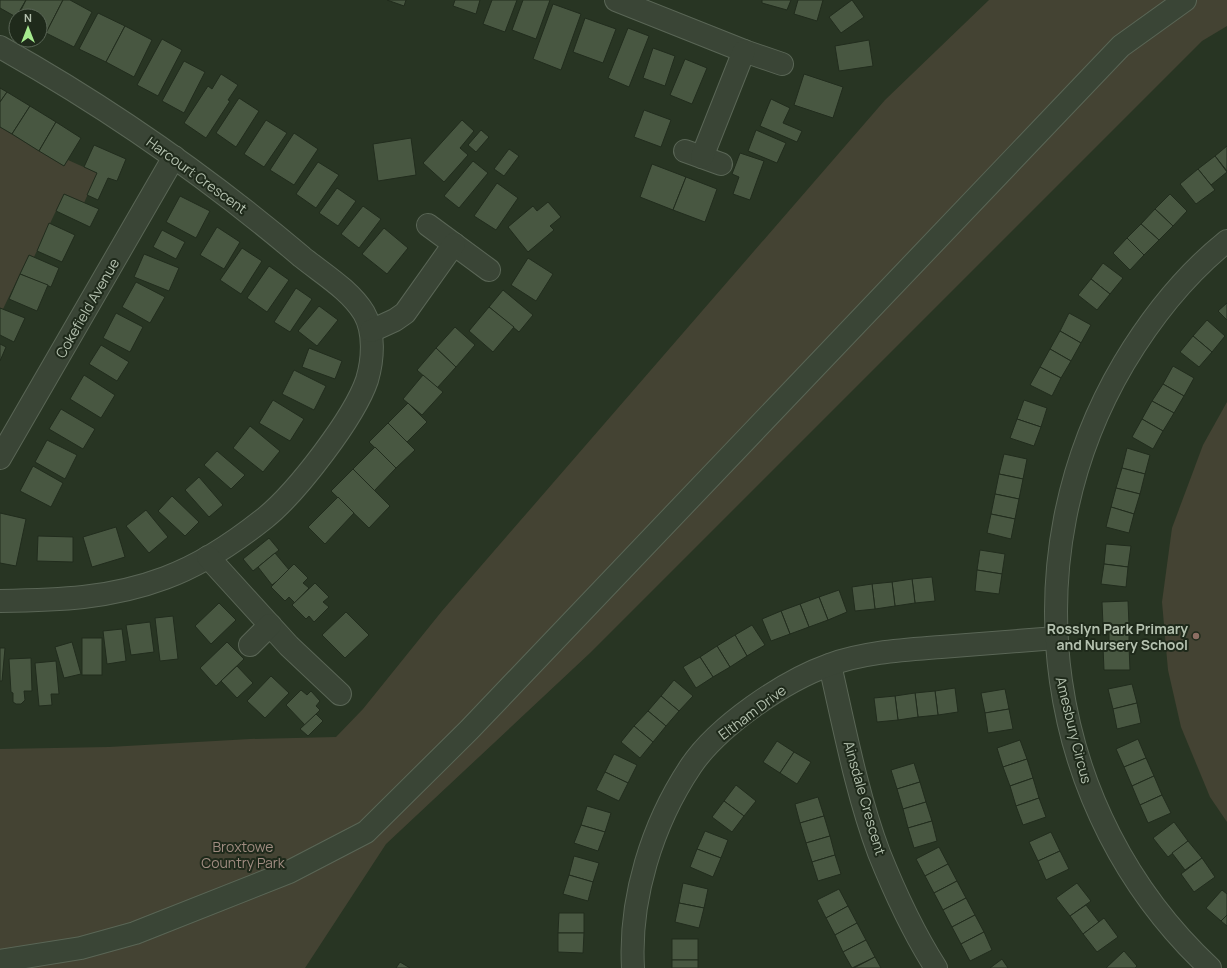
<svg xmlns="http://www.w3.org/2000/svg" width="1227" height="968" viewBox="0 0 1227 968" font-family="Manrope,sans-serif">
  <rect width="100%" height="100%" fill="#283523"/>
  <!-- green -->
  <g fill="#444333">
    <polygon points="989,0 1227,0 1227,26 1202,41 590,653 386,844 305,968 0,968 0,749 109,747 250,739 336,737 363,709 442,611 885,100"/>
    <polygon points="0,127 64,166 68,160 97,173 84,203 64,194 34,257 29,255 3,309 0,308"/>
    <polygon points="1227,402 1227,822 1210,797 1181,727 1168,670 1162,602 1172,528 1203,445"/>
  </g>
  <!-- building -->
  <g fill="#485741" stroke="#212c1d">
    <polygon points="0,0 26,0 16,17 0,8"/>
    <polygon points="26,0 63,0 46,33 40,29 40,16 18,16"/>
    <polygon points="63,0 70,0 92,12 74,47 46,33"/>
    <polygon points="387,0 406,0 404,6"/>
    <polygon points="455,0 480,0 476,14 453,6"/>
    <polygon points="492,0 517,0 505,32 483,24"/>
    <polygon points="523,0 550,0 536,39 512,30"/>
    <polygon points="762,0 791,0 787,10 762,3"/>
    <polygon points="798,0 823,0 817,21 794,14"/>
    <polygon points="852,0 864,17 841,33 829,17"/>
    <polygon points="553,4 581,14 561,70 533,59"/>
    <polygon points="98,13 125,26 106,62 79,49"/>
    <polygon points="585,18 616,29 603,63 573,52"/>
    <polygon points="125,26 152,40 134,77 106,62"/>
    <polygon points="628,28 649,36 629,87 608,78"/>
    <polygon points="162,39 182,50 158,96 137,85"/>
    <polygon points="869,40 873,66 839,71 835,46"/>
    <polygon points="653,48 675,56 665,86 643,78"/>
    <polygon points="685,59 707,68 692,104 670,95"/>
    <polygon points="184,61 205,72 184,113 162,101"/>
    <polygon points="221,74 238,85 228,100 230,101 206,138 184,123 208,86 212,89"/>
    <polygon points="804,74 843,87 833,118 794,105"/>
    <polygon points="0,88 7,92 0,102"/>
    <polygon points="7,92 30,106 12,134 0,127 0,102"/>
    <polygon points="239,98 259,111 236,147 216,133"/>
    <polygon points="771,99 790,108 783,123 802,131 797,142 760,126"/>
    <polygon points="30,106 56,122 39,151 12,134"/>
    <polygon points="644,110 671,120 661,147 634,137"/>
    <polygon points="266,120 287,133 264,167 244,154"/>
    <polygon points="462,120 474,131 460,148 468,155 444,182 423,163"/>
    <polygon points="56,122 81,138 64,166 39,151"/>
    <polygon points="481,130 489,137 476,152 468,145"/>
    <polygon points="756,130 786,143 777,163 748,151"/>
    <polygon points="294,133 318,149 294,185 270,170"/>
    <polygon points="411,138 416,175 378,181 373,144"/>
    <polygon points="94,145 126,159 117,181 108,178 98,200 87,195 97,173 84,167"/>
    <polygon points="1227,146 1227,171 1215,156"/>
    <polygon points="509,149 519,156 504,176 494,169"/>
    <polygon points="740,153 764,161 750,200 733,194 739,177 732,174"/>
    <polygon points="1215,156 1227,172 1211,185 1198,169"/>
    <polygon points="473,161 488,173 459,208 444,196"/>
    <polygon points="318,162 339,175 316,208 296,194"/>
    <polygon points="652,164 686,177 673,210 640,197"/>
    <polygon points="1198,169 1215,190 1196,204 1180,184"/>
    <polygon points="686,177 717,189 705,222 673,210"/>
    <polygon points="497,183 518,198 496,230 474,216"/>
    <polygon points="337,188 356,201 338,226 319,213"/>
    <polygon points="64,194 99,209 90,227 56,211"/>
    <polygon points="1170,194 1187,211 1173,226 1155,209"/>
    <polygon points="180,196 210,211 196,238 166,222"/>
    <polygon points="548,202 561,217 550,226 554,230 528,252 508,227 533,206 537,211"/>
    <polygon points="363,206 381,219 359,248 341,234"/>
    <polygon points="1155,209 1173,226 1159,240 1141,224"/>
    <polygon points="49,223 75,235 62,262 37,251"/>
    <polygon points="1141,224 1159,240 1144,255 1127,238"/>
    <polygon points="217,227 240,242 224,269 200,255"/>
    <polygon points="384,228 408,248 387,274 362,254"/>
    <polygon points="162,230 185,242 176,259 153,247"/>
    <polygon points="1127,238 1144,255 1130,270 1113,253"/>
    <polygon points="242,248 262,261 241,294 220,280"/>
    <polygon points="144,254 179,268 169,291 134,277"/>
    <polygon points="29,255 59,268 51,287 20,274"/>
    <polygon points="528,258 553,274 536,301 511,285"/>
    <polygon points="1103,263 1123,278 1110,294 1091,279"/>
    <polygon points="269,266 289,280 267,312 247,298"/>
    <polygon points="20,274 48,285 37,311 9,299"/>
    <polygon points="1091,279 1110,294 1097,310 1078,295"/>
    <polygon points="136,282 165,297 150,323 122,307"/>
    <polygon points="296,288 312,299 290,332 274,322"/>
    <polygon points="503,290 533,315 519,332 489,307"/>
    <polygon points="1227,303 1227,320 1218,311"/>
    <polygon points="319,306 338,320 317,346 298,331"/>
    <polygon points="489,307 514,327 493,352 469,331"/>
    <polygon points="0,308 25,318 14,342 0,335"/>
    <polygon points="116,313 143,327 130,352 103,338"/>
    <polygon points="1069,313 1091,325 1081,343 1060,331"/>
    <polygon points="1207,320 1225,336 1212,352 1193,336"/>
    <polygon points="455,327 475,345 456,367 436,348"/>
    <polygon points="1060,331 1081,343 1071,361 1050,349"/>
    <polygon points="1193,336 1212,352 1199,367 1180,352"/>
    <polygon points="0,344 6,347 0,361"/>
    <polygon points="101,345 129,362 117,381 89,364"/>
    <polygon points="309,348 342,361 335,379 302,367"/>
    <polygon points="436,348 456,367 437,388 417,370"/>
    <polygon points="1050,349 1071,361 1061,378 1040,367"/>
    <polygon points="1173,366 1194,378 1184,396 1163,384"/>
    <polygon points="1040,367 1061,378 1052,396 1030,385"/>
    <polygon points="294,370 326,386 314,410 282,394"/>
    <polygon points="84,375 115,395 101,418 70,399"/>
    <polygon points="423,375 443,392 422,415 403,399"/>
    <polygon points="1163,384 1184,396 1174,413 1152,401"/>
    <polygon points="273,400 304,419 290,441 259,423"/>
    <polygon points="1024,400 1047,408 1041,427 1017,419"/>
    <polygon points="1152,401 1174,413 1163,431 1142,419"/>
    <polygon points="408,403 427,422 407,442 388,423"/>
    <polygon points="61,409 95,429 83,449 49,429"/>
    <polygon points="1017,419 1041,427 1034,446 1010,438"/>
    <polygon points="1142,419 1163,431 1153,449 1132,437"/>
    <polygon points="388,423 415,450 396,468 369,442"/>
    <polygon points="250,426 280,451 263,472 233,448"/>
    <polygon points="47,440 77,455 65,479 35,462"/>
    <polygon points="375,447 396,468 374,491 353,469"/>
    <polygon points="1127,448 1150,455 1145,474 1122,468"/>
    <polygon points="217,451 245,475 231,489 204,465"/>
    <polygon points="1004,454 1027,459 1023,479 999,474"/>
    <polygon points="33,466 63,483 51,507 20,491"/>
    <polygon points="1122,468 1145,474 1140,494 1116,488"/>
    <polygon points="353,469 390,506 369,528 331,491"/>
    <polygon points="999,474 1023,479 1019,499 995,494"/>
    <polygon points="199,477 223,505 209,517 185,490"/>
    <polygon points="1116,488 1140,494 1134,514 1111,507"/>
    <polygon points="995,494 1019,499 1015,519 991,514"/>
    <polygon points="172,496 199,522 185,536 158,511"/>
    <polygon points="338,497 354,513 325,544 308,527"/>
    <polygon points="1111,507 1134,514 1129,533 1106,527"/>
    <polygon points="146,510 168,537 149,553 126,526"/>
    <polygon points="0,513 26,519 16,566 0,563"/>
    <polygon points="991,514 1015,519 1011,539 987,533"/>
    <polygon points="116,527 125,557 92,567 83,537"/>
    <polygon points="38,536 73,537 73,562 37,561"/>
    <polygon points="269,538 279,550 253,571 243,559"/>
    <polygon points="1106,544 1131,546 1128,567 1104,564"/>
    <polygon points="980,550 1005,554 1002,574 977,570"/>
    <polygon points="275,553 290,571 272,585 258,567"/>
    <polygon points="294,564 308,578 303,583 309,588 295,603 289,597 285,601 271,587"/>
    <polygon points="1104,564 1128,567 1126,587 1101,584"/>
    <polygon points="977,570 1002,574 999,594 975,591"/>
    <polygon points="932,577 935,601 915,603 912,579"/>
    <polygon points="912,579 915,603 895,606 892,582"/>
    <polygon points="892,582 895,606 875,609 872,584"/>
    <polygon points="315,583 329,597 323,602 329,607 314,622 309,616 306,619 292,605"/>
    <polygon points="872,584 875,609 855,611 852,587"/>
    <polygon points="839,590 847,612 828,620 819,597"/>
    <polygon points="819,597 828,620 809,627 800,604"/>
    <polygon points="1128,601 1129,625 1103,625 1102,602"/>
    <polygon points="219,603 236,620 211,644 195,626"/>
    <polygon points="800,604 809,627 790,634 781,611"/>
    <polygon points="781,611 790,634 771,641 762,619"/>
    <polygon points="346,612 369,635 345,658 322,635"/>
    <polygon points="173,616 178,659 160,661 155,618"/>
    <polygon points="150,622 154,652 131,655 126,625"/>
    <polygon points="752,625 765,645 747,656 735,635"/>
    <rect x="1109" y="625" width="20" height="21"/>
    <polygon points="122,629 126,661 107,664 103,631"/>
    <polygon points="735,635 747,656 730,667 717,646"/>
    <rect x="82" y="638" width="20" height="37"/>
    <polygon points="72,642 81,674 64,678 55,647"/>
    <polygon points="227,642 244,659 216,686 200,668"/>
    <polygon points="717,646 730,667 713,677 700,657"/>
    <polygon points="1109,646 1129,646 1130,670 1104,670 1103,647"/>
    <polygon points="0,648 5,648 2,681 0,681"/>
    <polygon points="700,657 713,677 696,688 683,667"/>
    <polygon points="31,658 32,691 24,691 25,700 21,704 16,704 13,702 13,693 11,692 9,659"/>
    <polygon points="56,661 59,694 51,694 52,705 39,706 35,663"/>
    <polygon points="237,666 253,683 237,698 221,681"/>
    <polygon points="271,676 289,693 265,718 247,701"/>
    <polygon points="674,680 693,696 679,711 661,696"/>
    <polygon points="1132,684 1137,703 1113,709 1108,689"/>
    <polygon points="955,688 958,712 938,715 935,691"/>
    <polygon points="1005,689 1009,709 985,713 981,693"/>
    <polygon points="301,690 307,695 311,691 320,701 316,706 320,710 305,725 286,705"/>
    <polygon points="935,691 938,715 918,717 915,693"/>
    <polygon points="915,693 918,717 898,720 895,696"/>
    <polygon points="661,696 679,711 666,726 648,711"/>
    <polygon points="895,696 898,720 877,722 874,698"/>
    <polygon points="1137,703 1141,723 1117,729 1113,709"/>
    <polygon points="1009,709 1013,729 988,733 985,713"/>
    <polygon points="648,711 666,726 653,742 634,726"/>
    <polygon points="316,714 323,721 308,736 300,729"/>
    <polygon points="634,726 653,742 640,758 621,742"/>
    <polygon points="1138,739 1146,758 1124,767 1116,749"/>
    <polygon points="1020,740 1027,759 1003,767 997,748"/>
    <polygon points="777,741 794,752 780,773 763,762"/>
    <polygon points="794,752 811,762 797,784 780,773"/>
    <polygon points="614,754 637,765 628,783 605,772"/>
    <polygon points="1146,758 1154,776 1132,786 1124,767"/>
    <polygon points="1027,759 1033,778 1010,786 1003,767"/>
    <polygon points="914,763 920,782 897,789 891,770"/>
    <polygon points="605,772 628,783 619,801 596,790"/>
    <polygon points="1154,776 1162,795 1140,805 1132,786"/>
    <polygon points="1033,778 1039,798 1016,806 1010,786"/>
    <polygon points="920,782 926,802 903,809 897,789"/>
    <polygon points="736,785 756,801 744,816 724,801"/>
    <polygon points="1162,795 1171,813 1148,823 1140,805"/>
    <polygon points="818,797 824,816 800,823 795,804"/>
    <polygon points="1039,798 1046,817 1023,825 1016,806"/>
    <polygon points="724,801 744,816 732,832 712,817"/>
    <polygon points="926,802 932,821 908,828 903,809"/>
    <polygon points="587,806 611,813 605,832 581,825"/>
    <polygon points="824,816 830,836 806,843 800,823"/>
    <polygon points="932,821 937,841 914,848 908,828"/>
    <polygon points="1174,822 1188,841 1168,857 1153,838"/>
    <polygon points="581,825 605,832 598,851 574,843"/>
    <polygon points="705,831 728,840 721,858 697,849"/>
    <polygon points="1051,832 1060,851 1038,861 1029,842"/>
    <polygon points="830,836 835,855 812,862 806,843"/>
    <polygon points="1188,841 1202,858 1185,870 1172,853"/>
    <polygon points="939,847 948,864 925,876 916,859"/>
    <polygon points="697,849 721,858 713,877 690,867"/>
    <polygon points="1060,851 1069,869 1046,880 1038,861"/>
    <polygon points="835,855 841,874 818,881 812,862"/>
    <polygon points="574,856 599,863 593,882 569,875"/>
    <polygon points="1202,858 1215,877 1194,892 1181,874"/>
    <polygon points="948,864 957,881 934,893 925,876"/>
    <polygon points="569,875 593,882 588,901 563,894"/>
    <polygon points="957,881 966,898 943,910 934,893"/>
    <polygon points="683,883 708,889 704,908 679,903"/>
    <polygon points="1077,883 1091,901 1070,916 1056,898"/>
    <polygon points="839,889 848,906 826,918 817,900"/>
    <polygon points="1222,890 1227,894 1227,915 1221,921 1206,908"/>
    <polygon points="966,898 975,915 952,927 943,910"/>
    <polygon points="679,903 704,908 699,928 675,922"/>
    <polygon points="1086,905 1099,922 1083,934 1070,916"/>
    <polygon points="848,906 857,923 835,935 826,918"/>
    <polygon points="559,913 584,913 584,933 558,933"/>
    <polygon points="975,915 984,932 961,944 952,927"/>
    <polygon points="1227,915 1227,926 1221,921"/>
    <polygon points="1104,918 1118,937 1097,952 1083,934"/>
    <polygon points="857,923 866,940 843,952 835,935"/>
    <polygon points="984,932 992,950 970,961 961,944"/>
    <polygon points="558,933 584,933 583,953 558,952"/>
    <rect x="672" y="939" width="26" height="21"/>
    <polygon points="866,940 875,957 852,968 843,952"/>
    <polygon points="1124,951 1137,966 1135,968 1106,968"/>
    <polygon points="875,957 881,968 854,968"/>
    <polygon points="1002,959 1008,968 990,968"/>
    <rect x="672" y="960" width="26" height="8"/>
    <polygon points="400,962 410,968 396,968"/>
  </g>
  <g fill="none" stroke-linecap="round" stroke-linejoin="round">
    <!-- minor casing -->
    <g stroke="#5a6656" stroke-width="24">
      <g id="minor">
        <polyline points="616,0 744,51 782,64"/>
        <path d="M0,47C107,107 209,178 302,257C323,274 350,290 364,313C375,332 373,360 367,380C354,418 297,492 265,518C235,542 201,565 165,578C109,599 58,600 0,601"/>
        <polyline points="685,151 721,164"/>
        <polyline points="702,157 744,51"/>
        <polyline points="428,225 489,270"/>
        <polyline points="371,331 395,320 405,313 454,244"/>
        <polyline points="0,458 174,157"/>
        <polyline points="208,557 289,646 340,694"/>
        <polyline points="250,645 270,625"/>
        <path d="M830,665C844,726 857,795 879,853C895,893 913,932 936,968"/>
        <polyline points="0,961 81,948 135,933 289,872 366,832 469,730 1121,46 1185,0"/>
        <path d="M633,968C629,899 652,824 691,766C718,726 784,681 829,665C865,652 904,650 941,647C980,644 1018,641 1056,638"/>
        <path d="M1210,968C1043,812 1008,559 1124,363C1151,318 1186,274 1227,241"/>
      </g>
    </g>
    <!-- minor -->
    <use href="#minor" stroke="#3a4536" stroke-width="22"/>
  </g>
  <!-- markers -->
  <circle fill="#8d6e63" stroke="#1f2a1b" stroke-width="1.5" cx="1196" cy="636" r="4"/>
  <g text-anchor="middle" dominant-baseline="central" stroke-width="4" stroke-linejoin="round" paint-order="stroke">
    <!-- street labels -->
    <g font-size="14" fill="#b5c2b0" stroke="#1f2a1b">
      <text transform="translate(197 175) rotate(36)">Harcourt Crescent</text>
      <text transform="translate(87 308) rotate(-60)">Cokefield Avenue</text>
      <text transform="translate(752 712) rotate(-37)">Eltham Drive</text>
      <text transform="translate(1074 730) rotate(76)">Amesbury Circus</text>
      <text transform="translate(865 798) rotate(74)">Ainsdale Crescent</text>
    </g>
    <!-- poi labels -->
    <g font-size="14" font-weight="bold" fill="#b5c2b0" stroke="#1f2a1b" text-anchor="end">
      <text x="1188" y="628">Rosslyn Park Primary<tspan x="1188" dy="16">and Nursery School</tspan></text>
    </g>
    <!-- park labels -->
    <g font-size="14" fill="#a08c81" stroke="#1f2a1b">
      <text x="243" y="846">Broxtowe<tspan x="243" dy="16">Country Park</tspan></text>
    </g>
  </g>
  <!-- north arrow -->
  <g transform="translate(28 28)"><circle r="19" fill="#1f2a1b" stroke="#5b6757"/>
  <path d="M0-3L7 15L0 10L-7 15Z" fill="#a5ea8e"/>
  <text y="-6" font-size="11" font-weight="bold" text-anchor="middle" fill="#b5c2b0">N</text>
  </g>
</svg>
